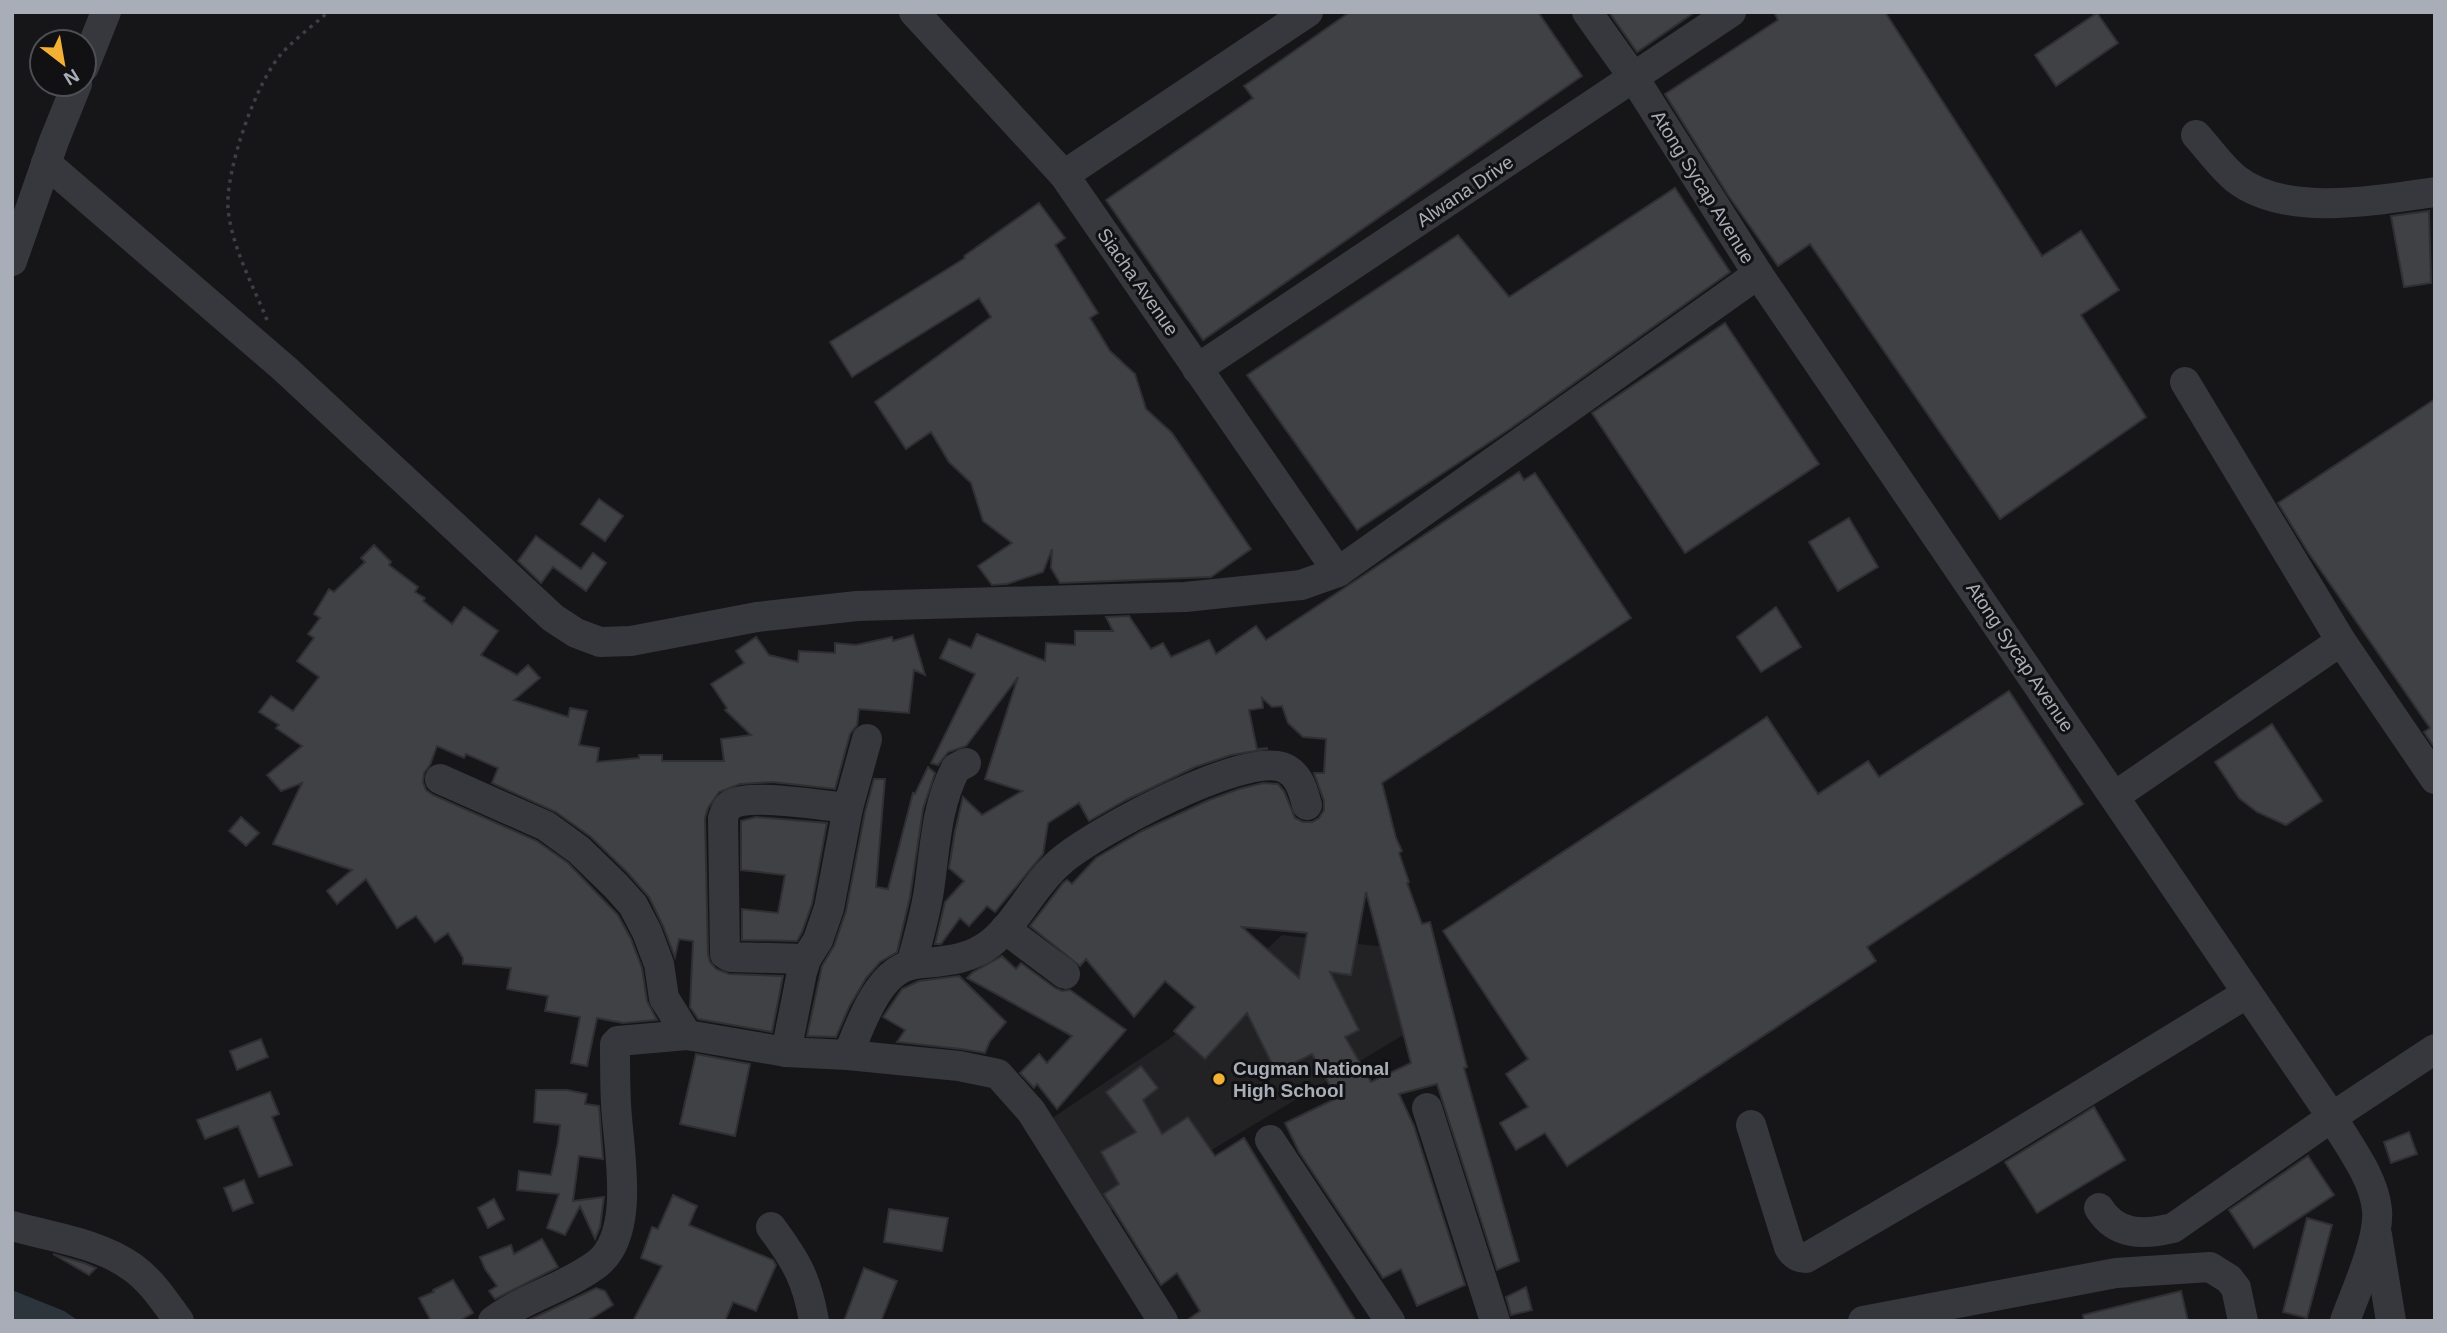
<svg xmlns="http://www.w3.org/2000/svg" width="2447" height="1333" viewBox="0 0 2447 1333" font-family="Helvetica,sans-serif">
  <rect width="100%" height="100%" fill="#161618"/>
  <!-- built -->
  <polygon fill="#222225" points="1282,935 1385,947 1405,1034 1110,1211 1048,1121 1171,1038"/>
  <!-- water -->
  <polygon fill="#2c353c" points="12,1290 64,1311 79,1321 12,1321"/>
  <!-- building -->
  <g fill="#404145" stroke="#303034" stroke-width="2" fill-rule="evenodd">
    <polygon points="1350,12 1538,12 1582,76 1203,340 1106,200 1253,98 1244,86"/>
    <polygon points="1609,12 1695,12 1637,52"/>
    <polygon points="1774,12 1885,12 2042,256 2081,231 2119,290 2081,315 2146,417 2000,519 1810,244 1778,266 1728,195 1665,94 1778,20"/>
    <polygon points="2097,13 2118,43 2056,86 2035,55"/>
    <polygon points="1675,188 1730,272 1511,428 1357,530 1247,375 1458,235 1509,297"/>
    <polygon points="1039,203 1065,238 1055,245 1098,313 1090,318 1110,351 1135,374 1146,409 1172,433 1251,549 1211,577 1060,583 1051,568 1052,549 1043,572 1007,584 992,585 978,566 1012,543 983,521 971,483 949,462 931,432 906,449 875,402 991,317 979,298 852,377 830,342 965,258 964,256"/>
    <polygon points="2429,211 2431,283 2404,287 2391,216"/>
    <polygon points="1725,323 1819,464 1685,553 1592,413"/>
    <polygon points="2435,399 2435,748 2424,732 2430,728 2308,552 2278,503"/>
    <path d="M1519,472L1524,480L1535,473L1631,618L1382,783L1396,838L1402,851L1399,853L1409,882L1407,883L1422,924L1430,922L1467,1067L1464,1068L1519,1261L1497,1270L1437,1084L1399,1094L1414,1126L1465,1285L1417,1306L1401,1269L1383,1278L1299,1152L1285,1123L1337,1098L1312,1054L1276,1072L1247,1013L1205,1059L1174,1031L1195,1007L1165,981L1134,1017L1086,959L1080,966L1030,926L1063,883L1067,880L1072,884L1096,858L1142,831L1209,800L1239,789L1263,783L1278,784L1284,791L1295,818L1303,822H1312L1319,818L1324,810V801L1314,773H1324L1326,739L1303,737L1288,723L1282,706L1272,707L1262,698L1263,708L1249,710L1257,749L1267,748V749L1231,755L1195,767L1126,800L1089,821L1079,803L1048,823L1043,854L995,912L987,906L969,926L960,918L941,944H935L945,902L964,881L949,868L955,831L963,797L982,815L1022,791L985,779L1018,677L966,746L948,752L938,765L931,763L975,674L940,658L949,639L971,648L977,634L1045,661L1046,643L1075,645V631H1113L1106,617L1129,616L1151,649L1163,643L1171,657L1209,640L1216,654L1256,626L1266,640ZM1366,892L1411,1063L1371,1082L1345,1037L1359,1030L1330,972L1351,975ZM1242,927L1307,933L1299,978Z"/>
    <polygon points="599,499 623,516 605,541 581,524"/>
    <polygon points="1849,518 1878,567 1838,591 1809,542"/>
    <polygon points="536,536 581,569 593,553 606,563 586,591 553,567 541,583 518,561"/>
    <polygon points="374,545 391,562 389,565 418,587 415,592 425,598 423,601 452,624 464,607 498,631 481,655 517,675 528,665 540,678 514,700 568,717 570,708 587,711 579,745 599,748 597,762 639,758 639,755 662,755 662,761 724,761 721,739 751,735 725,710 727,708 711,684 744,663 736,651 756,637 769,655 798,662 799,651 835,653 835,643 856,645 892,637 893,641 913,635 925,675 914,670 909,713 859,709 857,725 850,734 835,789 772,782 740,784 719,792 708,808 705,818 708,954 710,962 716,969 729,974 783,976 772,1032 698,1019 690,1007 693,941 679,939 675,957 663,926 649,897 628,873 591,837 556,812 492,783 498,768 466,754 464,758 437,746 430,765 424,773 423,782 426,790 433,795 537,841 568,863 618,915 631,939 642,968 647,1001 657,1020 623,1023 597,1018 587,1066 571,1063 580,1017 545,1011 548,996 507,989 511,968 463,964 463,958 448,933 435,942 416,916 397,928 366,879 337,904 327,891 352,870 273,844 302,783 281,791 267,775 302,746 276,728 279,725 259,712 271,696 293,711 319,677 297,661 314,638 308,634 320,618 314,614 329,589 334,592 365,562 361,558"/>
    <polygon points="1776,607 1801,647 1761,672 1737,637"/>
    <polygon points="2009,691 2083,804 1867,947 1876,961 1567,1166 1545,1133 1516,1150 1500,1123 1528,1107 1506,1074 1528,1059 1443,931 1767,717 1818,794 1868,761 1879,777"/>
    <polygon points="2272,724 2322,801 2286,825 2257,812 2239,798 2215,762"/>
    <polygon points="928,767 935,773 923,809 910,897 897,952 880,962 866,978 849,1007 836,1037 807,1036 822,966 834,946 846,911 865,812 874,779 885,779 876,887 888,889 913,793 915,794"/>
    <polygon points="241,817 259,833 246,846 229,831"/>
    <polygon points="756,817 827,823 812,904 802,932 797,941 742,940 742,909 778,913 785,875 741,870 741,821"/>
    <polygon points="1002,956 1016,969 1021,963 1055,988 1062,991 1070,990 1126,1030 1057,1109 1037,1084 1034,1088 1020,1073 1039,1054 1047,1063 1072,1036 967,978 973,972"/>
    <polygon points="959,976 1006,1022 990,1041 985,1053 961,1049 897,1042 905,1030 883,1017 902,989 919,981"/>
    <polygon points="261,1039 268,1057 237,1070 230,1051"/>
    <polygon points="696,1054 750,1064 735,1136 680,1124"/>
    <polygon points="1141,1066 1158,1088 1143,1100 1162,1134 1188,1117 1215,1156 1244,1138 1356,1321 1186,1321 1200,1311 1177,1273 1161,1285 1104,1194 1119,1184 1101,1152 1136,1132 1106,1092"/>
    <polygon points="536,1090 567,1090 587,1094 585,1104 599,1106 603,1159 579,1156 573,1201 604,1197 600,1227 595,1239 580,1206 565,1235 547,1228 559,1194 517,1190 519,1171 551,1175 558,1142 560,1125 534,1122"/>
    <polygon points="270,1092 279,1114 272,1117 292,1165 259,1177 238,1126 205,1139 197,1120"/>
    <polygon points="2094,1107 2125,1160 2037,1213 2005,1162"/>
    <polygon points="2409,1132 2417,1154 2391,1163 2384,1142"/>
    <polygon points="2308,1156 2334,1195 2254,1248 2229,1210"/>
    <polygon points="244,1180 253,1203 233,1211 224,1188"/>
    <polygon points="673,1195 697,1206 689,1225 773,1260 776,1265 756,1311 733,1302 725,1321 633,1321 662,1266 641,1258 652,1227 658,1229"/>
    <polygon points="494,1199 504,1219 488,1228 478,1208"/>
    <polygon points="889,1209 948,1218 942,1251 884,1242"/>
    <polygon points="2307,1218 2332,1225 2307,1318 2283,1312"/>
    <polygon points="542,1239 558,1267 495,1299 489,1291 497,1286 485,1269 480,1257 511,1245 514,1254"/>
    <polygon points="53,1254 84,1263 96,1268 89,1275"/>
    <polygon points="864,1268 897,1281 881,1321 844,1321"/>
    <polygon points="453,1280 473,1313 459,1321 431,1321 419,1298 434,1292 433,1290"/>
    <polygon points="1526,1287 1532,1310 1511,1315 1506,1297"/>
    <polygon points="596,1288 605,1291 613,1305 594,1317 586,1321 527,1321"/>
    <polygon points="2181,1291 2188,1321 2084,1321 2083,1315"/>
  </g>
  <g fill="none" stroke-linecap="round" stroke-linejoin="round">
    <!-- path -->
    <path stroke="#3d3f44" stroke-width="3.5" stroke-dasharray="3.5 5" stroke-linecap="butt" d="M267,320C253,285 232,248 228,209C225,171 257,78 284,51C297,37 314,25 328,12"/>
    <!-- minor -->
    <g stroke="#37383d" stroke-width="30">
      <polyline points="914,12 1064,175 1338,572"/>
      <path d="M1587,12L1634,78L1758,274L2332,1117C2348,1145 2374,1177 2377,1210C2380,1239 2355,1293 2345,1321"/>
      <polyline points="84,67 106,12"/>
      <path d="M2196,135C2209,149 2221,167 2236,179C2286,218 2378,200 2435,192"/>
      <polyline points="46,163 285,369 553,618 576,633 600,642 631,641 757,617 857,606 1185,597 1301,585 1338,572 1758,274"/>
      <polyline points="1064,175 1308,12"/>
      <polyline points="12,261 54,141 77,84"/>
      <polyline points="1197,369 1731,12"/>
      <polyline points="2185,382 2341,641 2435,779"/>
      <polyline points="440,779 546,826 579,850 616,886 633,905 647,932 659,964 664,998 687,1035"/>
      <polyline points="2115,796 2341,641"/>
      <polyline points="1005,929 1065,974"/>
      <path d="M806,959L730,957L725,954L723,818C725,812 726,807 732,804C753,793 822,806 848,808"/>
      <path d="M911,965C918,940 925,916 929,890C935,849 936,806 956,768L966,763"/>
      <polyline points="786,1052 802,972 806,959 818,940 829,908 848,808 867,739"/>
      <path d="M848,1055C860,1026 878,969 915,964C943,961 968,961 991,943C1018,921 1033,885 1060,862C1093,833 1241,753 1282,767C1299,773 1303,790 1307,805"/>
      <polyline points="1427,1108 1495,1321"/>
      <path d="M1751,1125L1789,1247C1793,1254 1797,1258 1806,1258L1976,1159L2246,994"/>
      <polyline points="1270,1140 1390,1321"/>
      <path d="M2099,1208C2116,1236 2144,1235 2173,1228L2332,1117L2435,1049"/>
      <path d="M12,1226C51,1237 99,1243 132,1267C152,1281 165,1302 179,1321"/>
      <path d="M771,1227C796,1261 807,1279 814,1321"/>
      <polyline points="2377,1235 2391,1321"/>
      <path d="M493,1321C525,1297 565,1288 597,1264C637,1233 618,1148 616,1104C615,1084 615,1064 615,1044L618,1041L687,1035L786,1052L848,1055L959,1066L998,1074L1031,1111L1163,1321"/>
      <polyline points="1863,1321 2116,1273 2210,1267 2229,1279 2236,1288 2243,1321"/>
    </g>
  </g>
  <!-- markers -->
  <circle fill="#f2b134" stroke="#111113" stroke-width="2.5" cx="1219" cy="1079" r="7"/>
  <g text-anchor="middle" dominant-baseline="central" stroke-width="6" stroke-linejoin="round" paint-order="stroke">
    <!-- street labels -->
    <g font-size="19" fill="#a8adb8" stroke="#111113">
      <text transform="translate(1703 187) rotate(58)">Atong Sycap Avenue</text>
      <text transform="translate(1465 191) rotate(-34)">Alwana Drive</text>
      <text transform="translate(1138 282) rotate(55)">Siacha Avenue</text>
      <text transform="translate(2020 657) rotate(56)">Atong Sycap Avenue</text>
    </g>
    <!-- poi labels -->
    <g font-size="19" font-weight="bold" fill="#a8adb8" stroke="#111113" text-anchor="start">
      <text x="1233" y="1068">Cugman National<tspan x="1233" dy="22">High School</tspan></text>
    </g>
  </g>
  <!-- border -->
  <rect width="2447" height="1333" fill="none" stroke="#a8adb8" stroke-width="28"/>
  <!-- north arrow -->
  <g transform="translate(63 63) rotate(149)"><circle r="33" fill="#111113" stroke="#4d4f55" stroke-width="2"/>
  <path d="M0-5L12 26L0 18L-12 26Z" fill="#f2b134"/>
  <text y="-10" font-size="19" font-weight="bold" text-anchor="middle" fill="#a8adb8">N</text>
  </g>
</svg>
